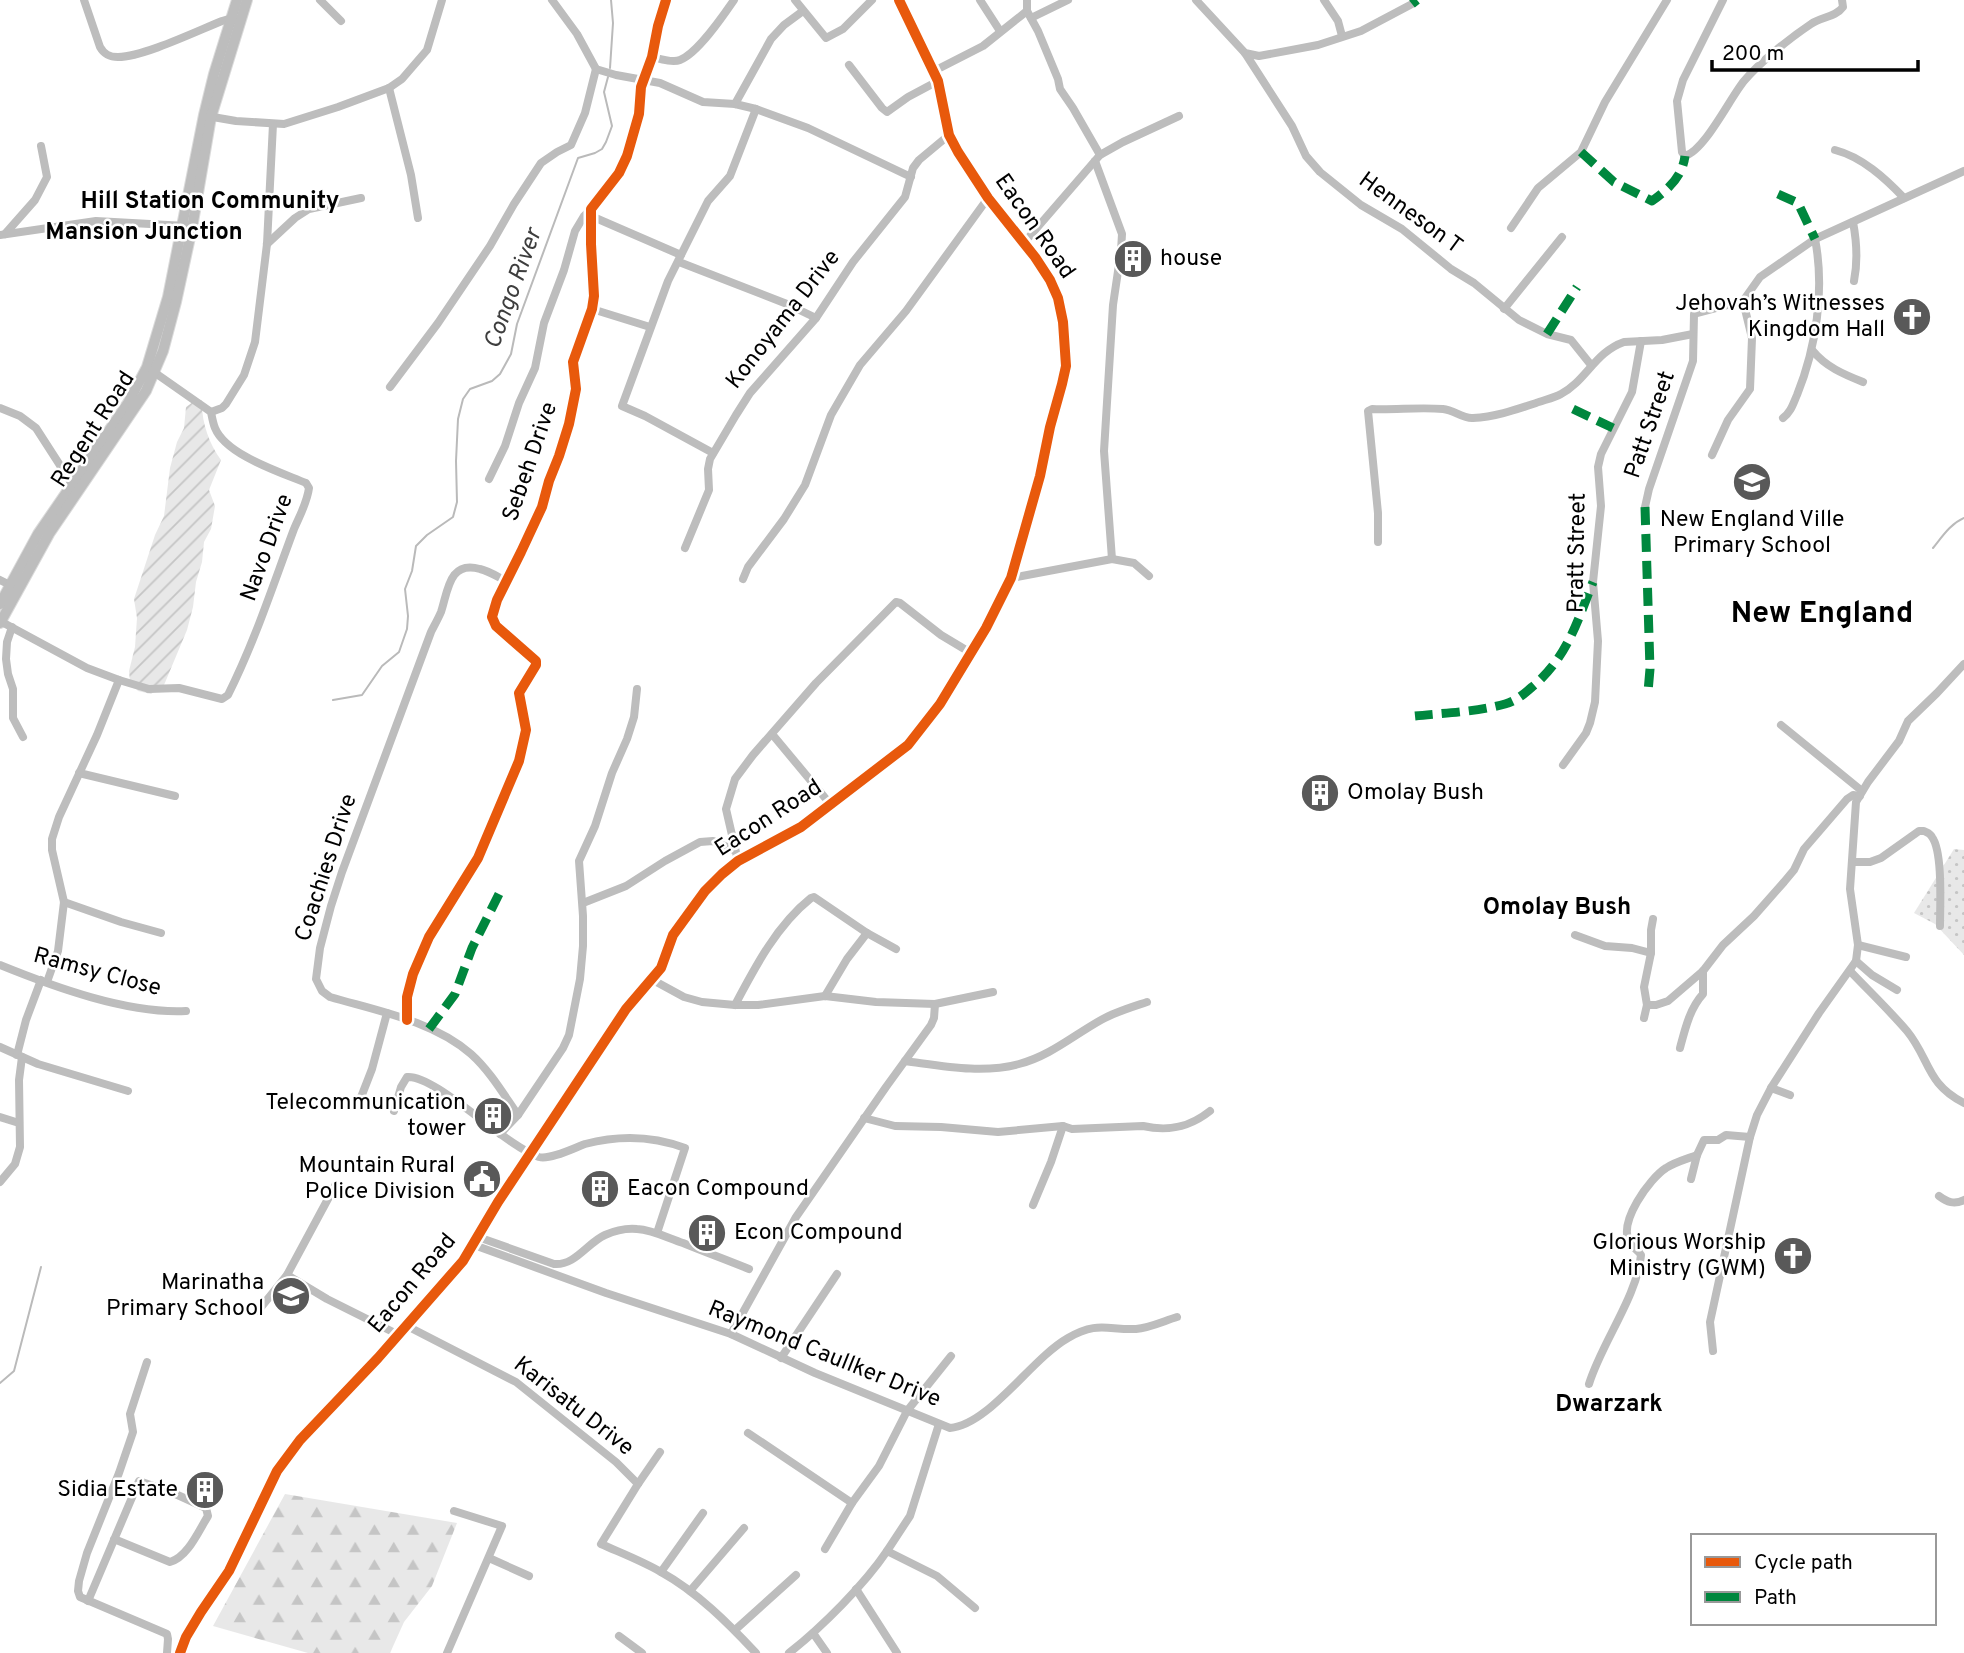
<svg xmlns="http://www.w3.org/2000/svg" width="1964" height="1653" viewBox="0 0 1964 1653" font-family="Overpass,sans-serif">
  <defs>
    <pattern id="forest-firs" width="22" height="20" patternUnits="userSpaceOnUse" patternTransform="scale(1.75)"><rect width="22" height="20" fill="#e8e8e8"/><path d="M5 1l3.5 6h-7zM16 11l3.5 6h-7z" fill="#c5c5c5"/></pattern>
    <pattern id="park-dots" width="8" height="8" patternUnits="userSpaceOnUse" patternTransform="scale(1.75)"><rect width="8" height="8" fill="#e8e8e8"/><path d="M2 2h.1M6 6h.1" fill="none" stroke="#c5c5c5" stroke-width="1.8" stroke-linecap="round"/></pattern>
    <pattern id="garden-furrows" width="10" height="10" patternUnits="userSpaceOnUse" patternTransform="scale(1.75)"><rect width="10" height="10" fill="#e8e8e8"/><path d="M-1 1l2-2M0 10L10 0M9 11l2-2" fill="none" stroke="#c5c5c5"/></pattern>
  </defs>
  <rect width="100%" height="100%" fill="#fff"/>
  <!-- forest -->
  <polygon fill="url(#forest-firs)" points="285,1494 457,1523 432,1586 404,1622 390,1653 308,1653 213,1626"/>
  <!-- park -->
  <polygon fill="url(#park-dots)" points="1954,849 1964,850 1964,955 1935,924 1914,913"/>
  <!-- garden -->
  <path fill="url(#garden-furrows)" d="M202,400C201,421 209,444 221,460L209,490L215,506L211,529L204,542L202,562L196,582L193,607L187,630L164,685L151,694L138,691L130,682L129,671L135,647L137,618L134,599L155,535L164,516L170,468L177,442L184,428L186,407L193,402Z"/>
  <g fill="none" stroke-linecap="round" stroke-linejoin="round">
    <!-- stream -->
    <g stroke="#bababa" stroke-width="2">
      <polyline points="610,68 613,23 611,0"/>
      <path d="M1933,548C1942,537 1950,524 1964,518"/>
      <polyline points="333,700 362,695 382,666 399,652 407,629 408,616 405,589 412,571 416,546 427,535 453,517 457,502 456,461 458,419 463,399 470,389 492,381 500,374 511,354 517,324 578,158 595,153 602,149 606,142 612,126 604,92 608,77"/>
      <polyline points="0,1383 14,1371 41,1267"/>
    </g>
    <!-- major casing -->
    <g stroke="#dbdbdb" stroke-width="12">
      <g id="major">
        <polyline points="0,604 38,534 128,403 147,367 168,297 204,115 214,74 237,0"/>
        <polyline points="0,623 49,534 146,391 163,351 176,302 192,228 211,117 247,0"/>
      </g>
    </g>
    <!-- minor -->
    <g stroke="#bdbdbd" stroke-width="8">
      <path d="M84,0L100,47C104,54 109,57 118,57C143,57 197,31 222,21L232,18L235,20"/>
      <polyline points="320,0 341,21"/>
      <polyline points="552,0 577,34 596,69 616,75 660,83 703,102 735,104 756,109 808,128 911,177"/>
      <polyline points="795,0 826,38 843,29 872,0"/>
      <polyline points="980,0 1000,31"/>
      <polyline points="1196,0 1245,53 1259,56 1318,45 1361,31 1412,4"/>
      <polyline points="1324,0 1338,21 1342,36"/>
      <path d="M1723,0L1683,80L1677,101L1682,152L1685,156C1705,150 1730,98 1744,81C1760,62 1790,38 1811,24C1821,17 1836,17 1843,7L1842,0"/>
      <polyline points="1027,11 1038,31 1058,79 1060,89 1073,108 1100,155"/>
      <polyline points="1031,18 1068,0"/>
      <polyline points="1245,53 1292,126 1306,156 1320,172 1361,205 1402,229 1451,269 1474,283 1519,320 1547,334 1571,340 1591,365"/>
      <path d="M652,57C660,59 673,63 680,60C698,53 723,16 734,0"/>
      <polyline points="849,65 882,108 887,112 908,97 938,81"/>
      <polyline points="934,71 983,46 1027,11 1027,0"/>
      <polyline points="389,88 411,175 418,218"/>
      <polyline points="735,104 771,39 784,25 803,11"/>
      <polyline points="207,116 236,121 284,124 338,107 389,88 402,79 427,50 442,0"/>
      <path d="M1835,150C1862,157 1885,178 1904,198"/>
      <polyline points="1095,161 1122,234 1121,251 1113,305 1104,451 1112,559"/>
      <polyline points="591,216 681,255"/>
      <path d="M1853,222C1857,243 1858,261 1854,281"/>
      <polyline points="1511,228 1538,188 1581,152 1605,102 1667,0"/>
      <polyline points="5,234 35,200 47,177 41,146"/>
      <polyline points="0,235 96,221 186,226"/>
      <polyline points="267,244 295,218 309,209 361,198"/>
      <polyline points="1023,244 1100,155 1123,142 1179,116"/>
      <polyline points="679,262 787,304 816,318"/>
      <polyline points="592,309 650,327"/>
      <polyline points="1504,309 1562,237"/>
      <path d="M1812,350C1826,367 1843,374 1863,382"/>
      <polyline points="390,387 438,323 490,246 514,204 541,163 557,152 571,145 585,113 596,69"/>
      <polyline points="0,408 20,416 36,428 74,487"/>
      <polyline points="211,412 222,408 226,404 244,375 255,342 267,244 273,124"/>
      <path d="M1783,418C1791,412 1793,404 1797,395C1816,348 1825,290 1815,239"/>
      <polyline points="713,453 645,416 622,406 668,281 708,201 730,176 756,109"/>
      <polyline points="1712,455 1728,420 1750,389 1752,338 1743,301"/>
      <polyline points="489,479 505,446 519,403 535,368 544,323 564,270 575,231 584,216 591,209"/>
      <polyline points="1645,507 1649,489 1693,361 1694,314 1743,301 1760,277 1815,239 1964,171"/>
      <path d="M1378,542V513L1368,411L1372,409C1395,410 1419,407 1443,409C1454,410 1463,419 1473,418C1495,417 1515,410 1536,403C1544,400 1554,398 1561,394C1586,381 1595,352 1624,342L1662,340L1693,334"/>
      <polyline points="685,548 709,490 708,469 710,459 736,415 750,393 816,318 853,262 905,197 913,168 919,160 949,135"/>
      <polyline points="1011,578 1112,559 1134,563 1149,576"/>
      <polyline points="743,579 748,567 784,519 805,485 831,415 860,365 906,311 988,198"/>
      <polyline points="0,580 10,585"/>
      <path d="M506,581C498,577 489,571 480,569C449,560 448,591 441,612C438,619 434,626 431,632L342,872L331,906L320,948L316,979L322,991L330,997C378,1011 433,1021 471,1054C490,1071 504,1095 518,1115"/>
      <path d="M0,621L87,668L119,680L149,689L179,688L222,699L228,695C255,641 273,585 294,529C300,515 307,503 309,488L306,483C280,472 226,455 215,428C213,423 212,417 211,412L151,370"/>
      <polyline points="12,627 7,642 6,659 8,674 13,689 13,718 23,737"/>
      <polyline points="1781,725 1862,791"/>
      <polyline points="772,734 831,805"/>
      <polyline points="1563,765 1586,733 1590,723 1595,702 1598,641 1593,582 1601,506 1598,467 1601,454 1632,392 1641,341"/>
      <polyline points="79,773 175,796"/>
      <polyline points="738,861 726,809 735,779 753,755 816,683 896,602 900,603 941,635 971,653"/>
      <path d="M1852,862H1870L1881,858L1919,831H1924C1928,833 1930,833 1932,837C1943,852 1940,906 1940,926"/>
      <polyline points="64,902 121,922 161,933"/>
      <polyline points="583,903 626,886 665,861 700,842 713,841 734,850"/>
      <polyline points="1575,935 1605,946 1632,948 1651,953"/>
      <polyline points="1858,945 1906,957"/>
      <polyline points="1856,961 1872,975 1897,990"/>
      <path d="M0,965C54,987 128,1014 186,1011"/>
      <path d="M1850,971C1869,991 1889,1010 1907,1031C1930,1059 1926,1084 1964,1103"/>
      <polyline points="651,979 684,997 702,1002 735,1005 758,1005 825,996 876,1002 935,1004 993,992"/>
      <polyline points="47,982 58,951 64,902 52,850 52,839 59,817 97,735 119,680"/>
      <polyline points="825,996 847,959 867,933"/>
      <path d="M735,1005C755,967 777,925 811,898L814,897L867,933L896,949"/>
      <polyline points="1647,1005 1656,1005 1668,1001 1703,971 1723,945 1754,916 1784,882 1794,870 1804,849 1847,799 1853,795 1860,796"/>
      <polyline points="1644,1018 1647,1005 1644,987 1651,953 1651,930 1653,919"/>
      <polyline points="407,1020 407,997 413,974 429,937 478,858 519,761 526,730 519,693 536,665 536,661 496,626 492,617 497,600 521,552 542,507 549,481 559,456 569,424 576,389 573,362 592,309 594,296 591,244 591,209 619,173 627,156 639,114 641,87 652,57 658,26 666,0"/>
      <polyline points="0,1047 38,1064 128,1091"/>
      <path d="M1680,1048C1685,1029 1690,1008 1703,994V971"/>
      <polyline points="17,1055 26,1020 41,980"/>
      <path d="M905,1061C943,1066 982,1074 1019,1064C1050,1056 1074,1035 1101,1020C1115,1012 1132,1007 1147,1002"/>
      <polyline points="1771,1088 1790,1095"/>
      <polyline points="358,1105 372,1069 387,1013"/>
      <path d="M394,1111L401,1087L407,1077C435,1074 505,1146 539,1157C550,1160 574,1148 585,1144C619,1135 653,1136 685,1148L657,1233"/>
      <polyline points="0,1117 19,1123"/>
      <path d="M864,1118L895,1126L941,1127L998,1132L1063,1126L1072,1129L1143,1126C1169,1132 1190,1127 1210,1111"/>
      <polyline points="500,1134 518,1115 563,1048 569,1035 580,979 583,946 583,916 579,861 595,826 612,773 627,739 634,717 637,689"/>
      <polyline points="1691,1179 1697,1155 1704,1140 1718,1140 1726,1135 1750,1137"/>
      <polyline points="0,1182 15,1164 20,1147 19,1080 22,1057"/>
      <path d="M1939,1196C1947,1202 1954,1205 1964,1200"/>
      <polyline points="1033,1205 1051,1162 1063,1126"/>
      <path d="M478,1237L554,1264C575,1266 587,1243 605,1235C614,1231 626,1228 637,1229C653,1230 668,1238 683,1243C705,1252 727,1260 749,1269"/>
      <path d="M474,1245L606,1293L731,1334L815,1373L950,1428C989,1425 1031,1359 1068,1338C1097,1321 1107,1330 1136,1329C1149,1328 1164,1321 1177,1317"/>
      <polyline points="287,1275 327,1299 399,1335"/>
      <polyline points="258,1311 287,1275 336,1184"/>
      <polyline points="407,1326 516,1382 616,1462 638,1484"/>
      <polyline points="731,1334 796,1217 886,1087 931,1025 934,1018 935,1004"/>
      <polyline points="1713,1351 1710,1322 1750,1137 1757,1115 1771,1088 1819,1013 1856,961 1858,945 1850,889 1856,802 1868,782 1899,741 1908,721 1937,693 1964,664"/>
      <polyline points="781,1358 837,1274"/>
      <polyline points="147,1362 130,1414 133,1432 119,1473 87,1553 79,1581 78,1591 80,1597 167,1634 168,1639 167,1653"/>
      <path d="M1589,1384C1602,1342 1637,1297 1641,1255C1638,1250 1633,1248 1630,1243C1617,1223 1650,1178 1666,1168C1675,1162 1687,1159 1697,1155"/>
      <polyline points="748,1433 852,1503"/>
      <path d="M660,1452L638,1484L601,1544C621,1553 642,1561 661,1572C697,1592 728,1623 756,1653"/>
      <polyline points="825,1549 852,1503 879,1466 907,1411 951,1356"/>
      <polyline points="887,1551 910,1516 939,1424"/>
      <polyline points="489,1558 529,1576"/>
      <polyline points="661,1572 703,1513"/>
      <polyline points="856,1589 897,1653"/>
      <polyline points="690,1591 744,1528"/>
      <path d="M88,1601L139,1481L171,1492L206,1508L208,1516C199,1530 188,1557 170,1562L114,1539"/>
      <polyline points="735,1630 796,1575"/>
      <polyline points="813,1633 827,1653"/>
      <polyline points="619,1636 642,1653"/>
      <polyline points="180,1653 186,1637 201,1612 229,1571 277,1471 300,1440 378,1358 463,1261 498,1202 626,1009 661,968 673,935 705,891 722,874 738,861 801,827 908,745 940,704 986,628 1011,578 1040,476 1050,427 1062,384 1066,366 1063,322 1058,298 1050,280 1035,257 988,198 958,152 949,135 938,81 899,0"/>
      <polyline points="447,1653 502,1526 454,1511"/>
      <path d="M789,1653C822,1627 864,1585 887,1551L937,1576L975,1608"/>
    </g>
    <!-- major -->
    <use href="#major" stroke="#bdbdbd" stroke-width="10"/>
    <!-- quiet -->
    <g stroke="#00873e" stroke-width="9" stroke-dasharray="18 9" stroke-linecap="butt">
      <polyline points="1412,4 1417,0"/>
      <path d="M1581,152L1614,182L1652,201C1668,189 1682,178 1685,156"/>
      <polyline points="1778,194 1798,203 1815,239"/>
      <polyline points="1547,334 1577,287"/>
      <polyline points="1573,409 1613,428"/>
      <polyline points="1645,507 1650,669 1648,692"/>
      <path d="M1415,716C1444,713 1476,712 1505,704C1516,701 1524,694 1532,687C1567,658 1577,622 1593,582"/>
      <polyline points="429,1029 455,994 472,948 499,894"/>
    </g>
    <!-- cycleway casing -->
    <g stroke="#fff" stroke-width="15">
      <g id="cycleway">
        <polyline points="407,1020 407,997 413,974 429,937 478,858 519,761 526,730 519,693 536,665 536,661 496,626 492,617 497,600 521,552 542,507 549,481 559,456 569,424 576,389 573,362 592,309 594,296 591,244 591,209 619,173 627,156 639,114 641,87 652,57 658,26 666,0"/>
        <polyline points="180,1653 186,1637 201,1612 229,1571 277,1471 300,1440 378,1358 463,1261 498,1202 626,1009 661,968 673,935 705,891 722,874 738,861 801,827 908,745 940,704 986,628 1011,578 1040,476 1050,427 1062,384 1066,366 1063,322 1058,298 1050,280 1035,257 988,198 958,152 949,135 938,81 899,0"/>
      </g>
    </g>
    <!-- cycleway -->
    <use href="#cycleway" stroke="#e8590c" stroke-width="10"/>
  </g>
  <!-- icons -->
  <defs>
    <g id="building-disc" transform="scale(2.0125)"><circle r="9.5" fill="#595959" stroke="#fff"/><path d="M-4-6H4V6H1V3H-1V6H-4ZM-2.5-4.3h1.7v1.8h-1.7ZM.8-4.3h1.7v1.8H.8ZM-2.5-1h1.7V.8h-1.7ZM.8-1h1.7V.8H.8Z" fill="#fff"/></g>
    <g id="church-disc" transform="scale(2.0125)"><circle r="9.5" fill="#595959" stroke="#fff"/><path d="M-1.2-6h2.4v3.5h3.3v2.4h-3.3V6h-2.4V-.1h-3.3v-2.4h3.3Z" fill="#fff"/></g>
    <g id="school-disc" transform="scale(2.0125)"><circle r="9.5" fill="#595959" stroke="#fff"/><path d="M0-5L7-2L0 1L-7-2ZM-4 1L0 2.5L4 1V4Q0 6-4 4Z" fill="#fff"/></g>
    <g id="civic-disc" transform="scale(2.0125)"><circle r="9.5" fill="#595959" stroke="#fff"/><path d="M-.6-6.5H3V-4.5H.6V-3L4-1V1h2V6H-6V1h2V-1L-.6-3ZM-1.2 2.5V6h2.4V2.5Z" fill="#fff"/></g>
  </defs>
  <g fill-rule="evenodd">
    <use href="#building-disc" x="1133" y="259"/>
    <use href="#church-disc" x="1912" y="317"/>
    <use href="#school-disc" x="1752" y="482"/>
    <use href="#building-disc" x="1320" y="793"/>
    <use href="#building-disc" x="493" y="1116"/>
    <use href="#civic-disc" x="482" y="1179"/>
    <use href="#building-disc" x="600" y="1189"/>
    <use href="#building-disc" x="707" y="1233"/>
    <use href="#church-disc" x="1793" y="1256"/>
    <use href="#school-disc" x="291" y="1296"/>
    <use href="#building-disc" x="205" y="1490"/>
  </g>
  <g text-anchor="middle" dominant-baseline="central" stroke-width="5" stroke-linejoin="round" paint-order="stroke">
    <!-- street labels -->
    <g font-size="23" fill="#000" stroke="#fff">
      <text transform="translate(1410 214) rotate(36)">Henneson T</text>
      <text transform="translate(1034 227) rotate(55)">Eacon Road</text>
      <text transform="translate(784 320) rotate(-52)">Konoyama Drive</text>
      <text transform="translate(1651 425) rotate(-71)">Patt Street</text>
      <text transform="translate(94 430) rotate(-57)">Regent Road</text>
      <text transform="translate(531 462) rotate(-71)">Sebeh Drive</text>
      <text transform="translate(268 548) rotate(-70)">Navo Drive</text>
      <text transform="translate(1578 553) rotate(-89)">Pratt Street</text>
      <text transform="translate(769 819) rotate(-33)">Eacon Road</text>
      <text transform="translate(327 868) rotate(-72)">Coachies Drive</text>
      <text transform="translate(97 973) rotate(15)">Ramsy Close</text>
      <text transform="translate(413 1284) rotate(-50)">Eacon Road</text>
      <text transform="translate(824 1355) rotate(22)">Raymond Caullker Drive</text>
      <text transform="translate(573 1407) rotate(38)">Karisatu Drive</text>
    </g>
    <!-- poi labels -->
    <g font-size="23" fill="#000" stroke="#fff" text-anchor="end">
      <text x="1160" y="259" text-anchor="start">house</text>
      <text x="1885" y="304">Jehovah’s Witnesses<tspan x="1885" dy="26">Kingdom Hall</tspan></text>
      <text x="1752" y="520" text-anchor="middle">New England Ville<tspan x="1752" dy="26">Primary School</tspan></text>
      <text x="1347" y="793" text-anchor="start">Omolay Bush</text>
      <text x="466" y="1103">Telecommunication<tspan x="466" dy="26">tower</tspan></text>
      <text x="455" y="1166">Mountain Rural<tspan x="455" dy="26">Police Division</tspan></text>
      <text x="627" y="1189" text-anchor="start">Eacon Compound</text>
      <text x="734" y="1233" text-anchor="start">Econ Compound</text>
      <text x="1766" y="1243">Glorious Worship<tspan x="1766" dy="26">Ministry (GWM)</tspan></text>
      <text x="264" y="1283">Marinatha<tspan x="264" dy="26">Primary School</tspan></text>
      <text x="178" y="1490">Sidia Estate</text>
    </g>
    <!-- neighbourhood labels -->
    <g font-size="24" font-weight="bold" fill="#000" stroke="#fff">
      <text x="210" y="202">Hill Station Community</text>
      <text x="144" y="233">Mansion Junction</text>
      <text x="1557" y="908">Omolay Bush</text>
      <text x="1609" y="1405">Dwarzark</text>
    </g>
    <!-- water labels -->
    <g font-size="24" font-style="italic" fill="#3e3e3e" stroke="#fff">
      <text transform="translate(514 289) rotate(-70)">Congo River</text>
    </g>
    <!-- district labels -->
    <g font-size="30" font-weight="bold" fill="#000" stroke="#fff">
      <text x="1822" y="614">New England</text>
    </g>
  </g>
  <!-- legend -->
  <rect x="1691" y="1534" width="245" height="91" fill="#ffffff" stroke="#999999" stroke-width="2"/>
  <rect x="1705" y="1557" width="35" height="10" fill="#e8590c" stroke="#999999" stroke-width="2"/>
  <text x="1754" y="1569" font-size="21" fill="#000000">Cycle path</text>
  <rect x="1705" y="1592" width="35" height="10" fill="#00873e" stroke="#999999" stroke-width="2"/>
  <text x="1754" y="1604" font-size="21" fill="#000000">Path</text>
  <!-- scale -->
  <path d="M1712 60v10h206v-10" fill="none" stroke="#000000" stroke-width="3.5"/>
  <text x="1722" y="60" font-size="21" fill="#000000" stroke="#ffffff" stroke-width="5" paint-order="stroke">200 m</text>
</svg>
